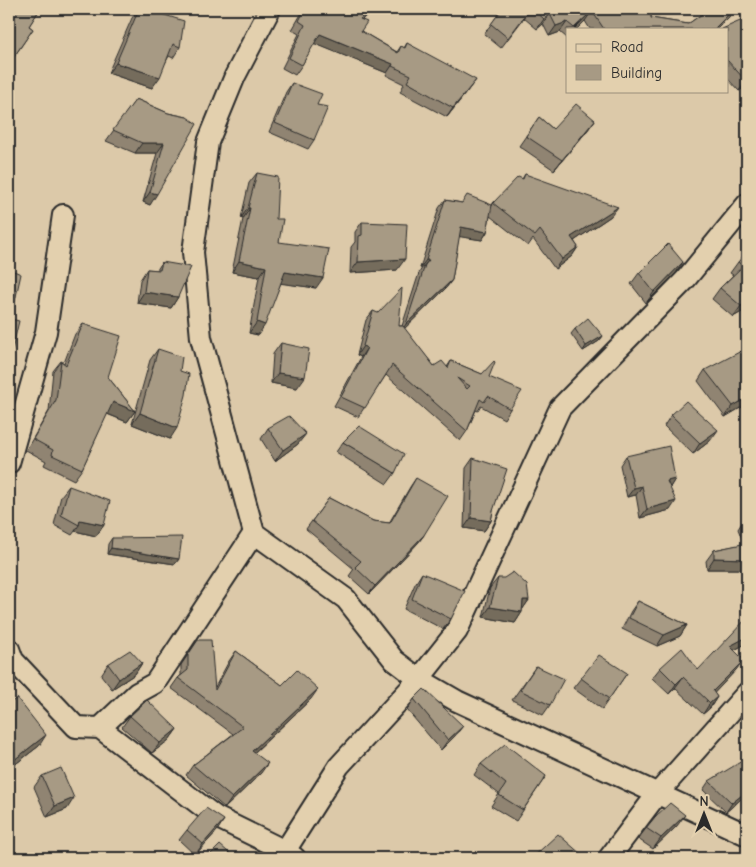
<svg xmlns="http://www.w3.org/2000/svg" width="756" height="867" viewBox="0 0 756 867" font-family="'Comic Neue',sans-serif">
  <rect width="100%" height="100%" fill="#dcc9a9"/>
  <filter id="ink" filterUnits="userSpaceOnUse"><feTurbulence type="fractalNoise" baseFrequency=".02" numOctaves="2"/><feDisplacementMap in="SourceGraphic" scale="10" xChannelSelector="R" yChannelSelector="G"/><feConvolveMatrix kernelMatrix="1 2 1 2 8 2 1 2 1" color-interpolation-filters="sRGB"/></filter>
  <g filter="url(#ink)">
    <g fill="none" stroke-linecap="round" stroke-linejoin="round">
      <!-- street casing -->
      <g stroke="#2b2b2b" stroke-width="24">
        <g id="street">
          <polyline points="270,9 235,76 208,142 193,252 201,338 254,533 346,599 394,660 419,679 457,701 747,835"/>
          <polyline points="9,463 46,332 63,215"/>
          <polyline points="9,649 13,660 76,727 100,728 216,817 285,851 295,858"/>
          <polyline points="100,728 137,693 155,683 254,533"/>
          <polyline points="285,851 339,766 419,679 457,631 560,408 685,280 747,204"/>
          <polyline points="609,858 658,793 747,693"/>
        </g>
      </g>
      <!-- street -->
      <use href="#street" stroke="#e3d0ae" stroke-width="20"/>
    </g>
    <!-- wall -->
    <g fill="#908472" stroke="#2b2b2b">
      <polygon points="14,9 40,9 29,26 33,29 9,64 9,13 11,14"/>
      <polygon points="138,9 145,9 180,47 173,58 169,56 152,88 108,73 132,18"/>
      <polygon points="304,9 372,9 362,20 361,31 397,52 401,46 404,48 407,43 469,89 447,117 400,92 404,84 386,75 387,73 314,43 302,65 295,75 282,68 299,34 292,30"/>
      <polygon points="502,9 651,9 651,18 688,24 709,9 737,9 717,29 590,29 585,21 577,29 567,29 567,38 560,32 549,36 543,24 537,29 524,18 501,48 484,34"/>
      <polygon points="747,18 747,86 739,91 727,78 727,29"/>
      <polygon points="292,83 317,105 314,140 308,149 269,132 286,92"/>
      <polygon points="136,99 168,113 187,117 150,205 143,202 157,153 135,153 106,141"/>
      <polygon points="539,117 553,129 595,120 587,131 554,170 519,146"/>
      <polygon points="257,173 276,219 279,242 316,288 281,283 258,335 249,333 259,277 232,272 243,219 241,218 249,183"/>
      <polygon points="525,174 611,216 574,241 578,247 572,256 555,269 533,239 528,246 490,216 487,232 482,240 459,236 452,280 446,288 404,329 434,366 447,367 451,361 489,377 510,409 504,419 481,406 478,411 476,410 467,431 460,441 386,375 358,417 334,406 361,357 357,355 366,320 373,311 399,326 402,326 419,273 422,268 420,268 439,208 445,200 462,203 492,206 493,203 522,179"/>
      <polygon points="362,222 397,270 350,273 351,247 355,242 355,232"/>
      <polygon points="747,252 747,309 733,317 712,299 720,288 733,275 730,273 738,262"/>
      <polygon points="162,262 178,297 171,308 137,303 140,280 147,269 157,270"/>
      <polygon points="639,273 676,273 646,303 631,284"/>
      <polygon points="83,324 108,377 135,411 127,422 107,414 82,469 74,480 44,465 46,461 26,450 49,411 53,371 61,361 64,363 75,334"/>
      <polygon points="575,329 603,336 599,341 583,351 571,334"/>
      <polygon points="281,343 297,388 271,383 273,354"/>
      <polygon points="158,349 170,439 132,424 150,360"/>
      <polygon points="705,370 747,404 725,417 698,381"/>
      <polygon points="671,415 710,441 693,454 664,426"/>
      <polygon points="268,428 298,444 275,461 261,439"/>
      <polygon points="343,442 395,473 387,484 336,452"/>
      <polygon points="626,456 675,479 670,487 670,510 640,518 636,495 627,497 620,465"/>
      <polygon points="473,458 493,511 491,521 484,531 464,528 466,468"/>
      <polygon points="416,478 424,535 418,543 369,594 349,576 354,569 306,529 329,498 373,521 389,523 410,487"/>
      <polygon points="69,486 104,525 96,536 75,531 72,535 54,525 61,496"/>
      <polygon points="745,518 747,518 747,569 707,569 706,561 714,550 744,544 738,529"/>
      <polygon points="112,538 179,559 175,564 107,554 108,544"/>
      <polygon points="422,573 451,619 443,629 404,609 415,584"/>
      <polygon points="498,578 529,600 522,610 522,612 515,623 483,617 490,588"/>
      <polygon points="638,601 687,625 680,636 657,646 622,629 631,611"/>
      <polygon points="198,640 215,687 229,661 236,651 282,685 311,699 254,753 261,773 225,808 186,775 193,765 233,734 171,688 178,678 181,675 181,665"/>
      <polygon points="747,643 734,650 736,670 714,693 717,697 710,708 703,714 675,688 669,694 652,678 660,668 698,670"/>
      <polygon points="142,663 135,674 112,689 101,675 108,664"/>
      <polygon points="536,666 550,705 543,715 512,700"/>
      <polygon points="627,673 602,709 573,688 581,678"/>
      <polygon points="414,699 455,736 441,750 407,710"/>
      <polygon points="9,704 39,746 9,769"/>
      <polygon points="130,716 177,729 169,740 152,753 122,727"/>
      <polygon points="481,764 546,776 516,821 491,806 499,794 474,775"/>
      <polygon points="42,776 67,809 47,817 34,787"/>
      <polygon points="709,781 747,794 726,812 703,790"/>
      <polygon points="655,817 677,826 653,849 638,839"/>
      <polygon points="187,830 217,831 195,855 179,840"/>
    </g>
    <!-- shaded-wall -->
    <g fill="#756c5c" stroke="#2b2b2b">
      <polygon points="370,9 372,9 354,28 360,19"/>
      <polygon points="734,9 737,9 717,29 714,29"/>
      <polygon points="592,11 585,21 577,29 574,29"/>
      <polygon points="550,14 543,24 537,29 544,19"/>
      <polygon points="567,22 560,32 549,36 556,26"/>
      <polygon points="320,34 393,64 387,73 313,43"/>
      <polygon points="116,63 160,77 152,88 108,73"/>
      <polygon points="476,80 469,89 447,117 453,108"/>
      <polygon points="746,81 747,81 747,86 739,91"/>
      <polygon points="595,120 587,131 554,170 562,160"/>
      <polygon points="142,143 164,143 157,153 135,153"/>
      <polygon points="150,192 157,194 150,205 143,202"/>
      <polygon points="618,207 611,216 565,247 571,237"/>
      <polygon points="248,208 250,208 243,219 241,218"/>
      <polygon points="461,227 487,232 482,240 455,236"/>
      <polygon points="578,247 572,256 555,269 562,259"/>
      <polygon points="405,259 397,270 350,273 358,262"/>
      <polygon points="426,260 429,260 422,268 420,268"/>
      <polygon points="239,261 266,267 259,277 232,272"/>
      <polygon points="683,262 676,273 646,303 654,292"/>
      <polygon points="285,272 323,278 316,288 278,283"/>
      <polygon points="452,280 446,288 400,333 406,324"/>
      <polygon points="144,292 178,297 171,308 137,303"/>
      <polygon points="747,303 747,309 733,317 741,306"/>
      <polygon points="257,322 265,325 258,335 249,333"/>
      <polygon points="603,336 599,341 583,351 586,346"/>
      <polygon points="363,346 367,348 361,357 357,355"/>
      <polygon points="278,373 305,377 297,388 271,383"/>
      <polygon points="747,398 747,404 725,417 733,406"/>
      <polygon points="113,402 135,411 127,422 105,413"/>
      <polygon points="140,413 177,428 170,439 132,424"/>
      <polygon points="718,430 710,441 693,454 700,443"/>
      <polygon points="306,434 298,444 275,461 283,450"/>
      <polygon points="675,479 669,489 667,481"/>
      <polygon points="642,486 636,495 627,497 634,488"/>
      <polygon points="676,501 670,510 640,518 647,509"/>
      <polygon points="471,518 491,521 484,531 464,528"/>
      <polygon points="80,520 104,525 96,536 75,531 79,525"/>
      <polygon points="424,535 418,543 369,594 375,586"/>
      <polygon points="111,548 179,559 175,564 107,554"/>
      <polygon points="714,558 747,559 747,569 707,569"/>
      <polygon points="523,600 529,600 522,610"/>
      <polygon points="490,607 522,612 515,623 483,617"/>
      <polygon points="687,625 680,636 657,646 664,635"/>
      <polygon points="747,637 747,643 722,657 730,646"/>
      <polygon points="744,660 736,670 706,702 713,691"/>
      <polygon points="142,663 135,674 112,689 119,679"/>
      <polygon points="683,677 675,688 669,694 676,684"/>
      <polygon points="318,689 311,699 245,761 252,751"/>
      <polygon points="717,697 710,708 703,714 710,703"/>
      <polygon points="463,726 455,736 441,750 448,740"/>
      <polygon points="177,729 169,740 152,753 160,743"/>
      <polygon points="46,735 39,746 9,769 9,768 14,760"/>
      <polygon points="268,763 261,773 225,808 232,798"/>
      <polygon points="747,791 747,794 726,812 732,803"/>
      <polygon points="74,798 67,809 47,817 55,806"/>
      <polygon points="685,815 677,826 653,849 661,838"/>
      <polygon points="224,820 217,831 195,855 203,844"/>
    </g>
    <!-- building -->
    <g fill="#a79a84" stroke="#2b2b2b" fill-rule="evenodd">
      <polygon points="15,9 40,9 29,26 33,29 13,58 9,55 9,12 12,14"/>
      <polygon points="139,9 145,9 184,21 180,47 173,44 160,77 116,63"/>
      <polygon points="305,9 370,9 360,19 367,22 361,31 398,53 401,46 405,48 407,43 476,80 453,108 407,82 411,75 392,66 393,64 320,34 302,65 289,58 305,25 299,21"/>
      <polygon points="502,9 530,9 508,38 491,24"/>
      <polygon points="533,9 651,9 651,18 688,24 709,9 734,9 714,29 604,29 592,11 574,28 567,22 556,26 550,14 544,19"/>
      <polygon points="747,18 747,81 746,81 727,60 727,29 722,29"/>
      <polygon points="292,83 322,94 317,105 328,107 314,140 275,123"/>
      <polygon points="136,99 168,113 187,117 197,124 157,194 150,192 164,143 142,143 113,130"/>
      <polygon points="576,104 595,120 562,160 526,136 539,117 553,129"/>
      <polygon points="257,173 278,177 276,219 283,219 279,242 329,249 323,278 285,272 265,325 257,322 266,267 239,261 250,208 248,208"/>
      <polygon points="525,174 618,207 571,237 578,247 562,259 540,230 535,236 493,203 518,177 523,179"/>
      <polygon points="467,195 492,205 487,232 461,227 452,280 406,324 425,265 429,260 426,260 445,200 462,203"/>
      <polygon points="362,222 407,224 405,259 358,262 359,236 362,235"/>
      <polygon points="668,244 683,262 654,292 639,273"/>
      <polygon points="747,252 747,303 741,306 720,288 743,266 738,262"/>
      <polygon points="162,262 191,267 178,297 144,292 147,269 160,270"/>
      <polygon points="9,269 21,274 11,319 19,321 9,363"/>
      <path d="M402,288L399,326H403L434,366L442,361L448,368L451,361L482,374L494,361L495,362L489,377L522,391L510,409L488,396L484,402L480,399L467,431L392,365L365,408L341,397L367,348L363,346L373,311L378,313ZM457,378L470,386L467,389Z"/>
      <polygon points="588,318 603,336 586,346 575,329"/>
      <polygon points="83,324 121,336 108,377 135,411 113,402 82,469 52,455 53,450 33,439 56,400 61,361 66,365"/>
      <polygon points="281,343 309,349 305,377 278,373"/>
      <polygon points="747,348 747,398 733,406 705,370"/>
      <polygon points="158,349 182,357 180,371 189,374 186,395 177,428 140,413"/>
      <polygon points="686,401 718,430 700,443 671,415"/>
      <polygon points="289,416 306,434 283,450 268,428"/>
      <polygon points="359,426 404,454 395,473 343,442"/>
      <polygon points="669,446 675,479 667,481 676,501 647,509 642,486 634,488 626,456"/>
      <polygon points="473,458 507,469 493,511 491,521 471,518"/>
      <polygon points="416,478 448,496 424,535 375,586 355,567 361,561 312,521 329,498 373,521 390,523"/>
      <polygon points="69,486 110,501 104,525 80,520 79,525 61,515"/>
      <polygon points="182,537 179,559 111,548 112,538"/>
      <polygon points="747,543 747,559 714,558 714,550"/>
      <polygon points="513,572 527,585 529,600 523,600 522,612 490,607 498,578 504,578"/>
      <polygon points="422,573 465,591 451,619 412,599"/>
      <polygon points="638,601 687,625 664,635 629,618"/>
      <polygon points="747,618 747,637 730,646 744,660 713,691 717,697 710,703 683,677 676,684 660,668 682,648 698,670"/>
      <polygon points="198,640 211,640 215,690 236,651 282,685 297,670 318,689 252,751 268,763 232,798 193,765 243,727 178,678 188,670 188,655"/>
      <polygon points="130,650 142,663 119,679 108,664"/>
      <polygon points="599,655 627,673 609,699 581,678"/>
      <polygon points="536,666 564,679 550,705 520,690"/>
      <polygon points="424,689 463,726 448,740 414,699"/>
      <polygon points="17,698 46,735 14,760 9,753 9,704"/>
      <polygon points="147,700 177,729 160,743 130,716"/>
      <polygon points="505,744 546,776 523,810 499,795 506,784 481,764"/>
      <polygon points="747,758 747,791 732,803 709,781"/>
      <polygon points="61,768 74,798 55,806 42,776"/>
      <polygon points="670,803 685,815 661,838 646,828 655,817"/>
      <polygon points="206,808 224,820 203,844 187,830"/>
      <polygon points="558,834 582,855 579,858 532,858"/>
      <polygon points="220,845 235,858 207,858"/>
    </g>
  </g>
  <!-- margin -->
  <rect width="756" height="867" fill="none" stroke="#e3d0ae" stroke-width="30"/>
  <rect x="15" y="15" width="726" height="837" fill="none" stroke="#2b2b2b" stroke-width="2" filter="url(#ink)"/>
  <!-- legend -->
  <rect x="566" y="28" width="162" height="65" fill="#e3d0ae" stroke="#998e7a"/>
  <rect x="576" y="44" width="25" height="8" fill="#e3d0ae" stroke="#998e7a"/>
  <text x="611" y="52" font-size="15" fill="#2b2b2b">Road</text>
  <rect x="576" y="65" width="25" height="15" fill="#a79a84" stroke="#998e7a"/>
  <text x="611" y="78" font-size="15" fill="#2b2b2b">Building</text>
  <!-- north arrow -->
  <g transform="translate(704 814)" stroke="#e3d0ae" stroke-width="4" paint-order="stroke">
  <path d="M0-4L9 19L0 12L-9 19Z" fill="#2b2b2b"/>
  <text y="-8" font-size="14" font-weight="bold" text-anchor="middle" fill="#2b2b2b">N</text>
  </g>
</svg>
